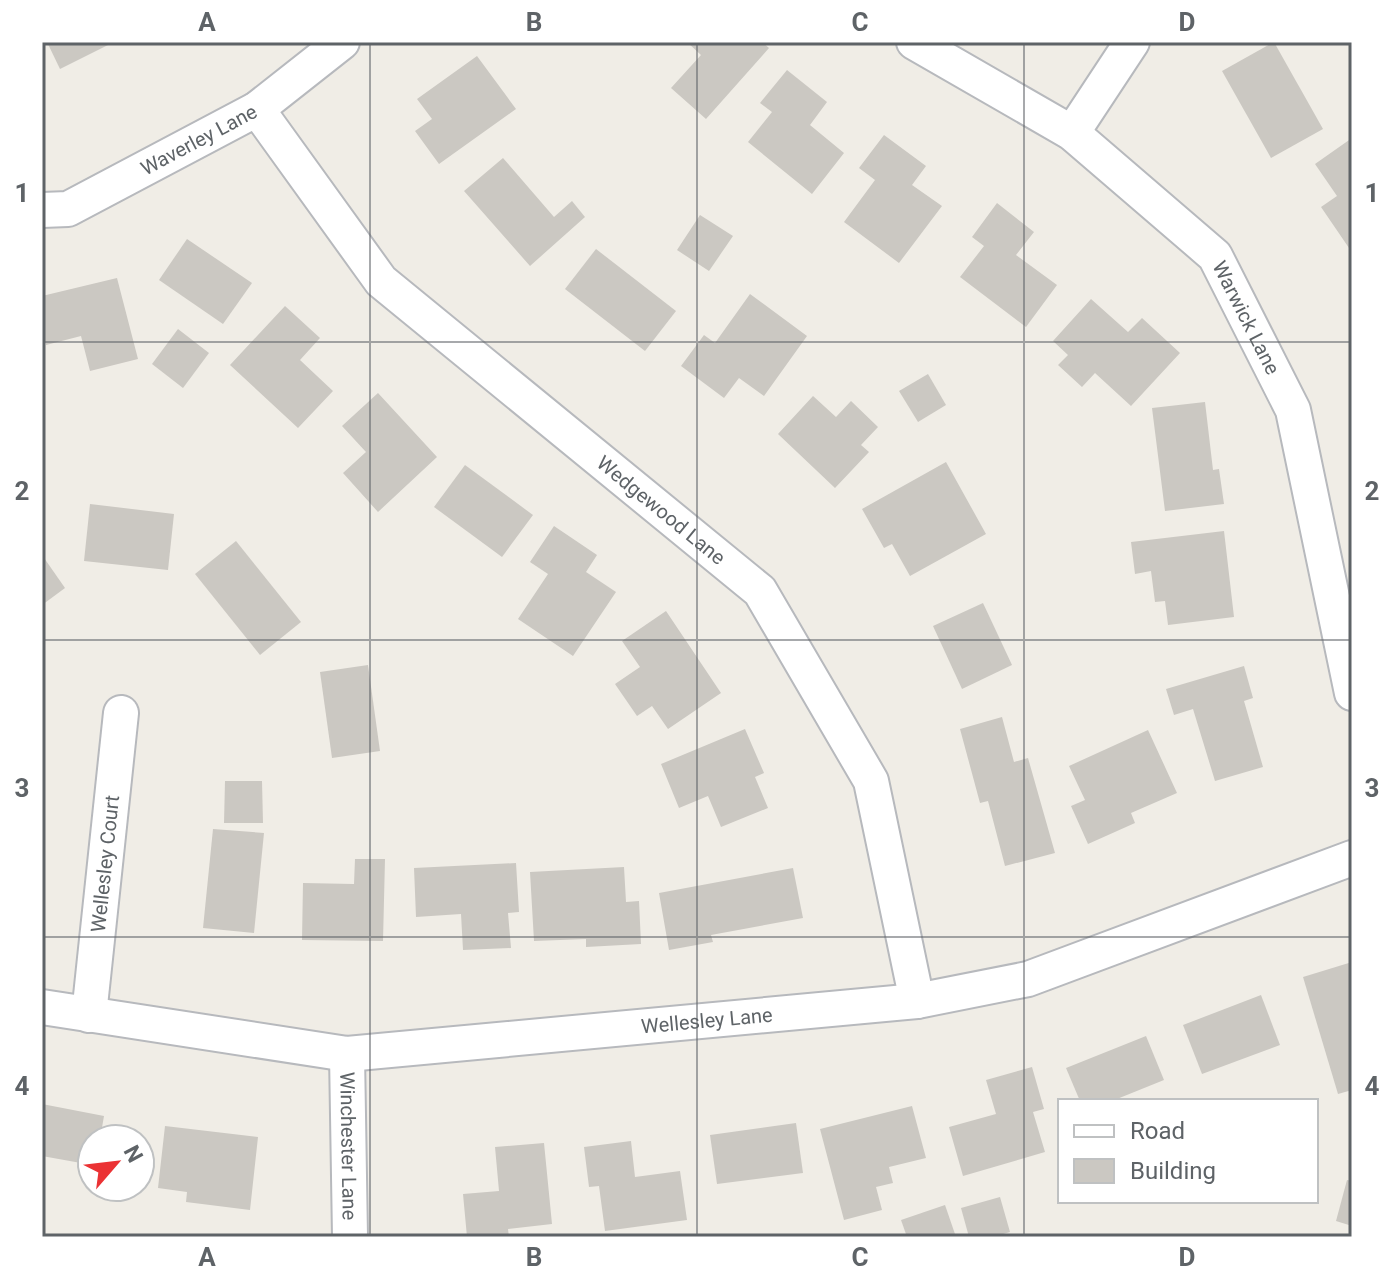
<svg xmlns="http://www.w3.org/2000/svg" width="1394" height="1279" viewBox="0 0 1394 1279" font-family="Roboto,sans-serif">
  <rect width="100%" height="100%" fill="#f0ede6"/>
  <!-- building -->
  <g fill="#cbc8c2">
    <polygon points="47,42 114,42 60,69"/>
    <polygon points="687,42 762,42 769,48 706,119 671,88 701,55"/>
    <polygon points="1274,42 1323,129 1271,158 1222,71"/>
    <polygon points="477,56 516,109 439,164 415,131 432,119 417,99"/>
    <polygon points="787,70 827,102 810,125 844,153 812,194 748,142 772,112 760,103"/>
    <polygon points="884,135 926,166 912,185 942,206 899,263 844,222 875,180 859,168"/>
    <polygon points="1352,138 1352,247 1349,248 1321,207 1337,196 1315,164"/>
    <polygon points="503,158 554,217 572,201 585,217 530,266 464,191"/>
    <polygon points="997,203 1034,232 1016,255 1057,285 1026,327 960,277 984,246 972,237"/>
    <polygon points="700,215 733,236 709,271 677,250"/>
    <polygon points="187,239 252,283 223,324 159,280"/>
    <polygon points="596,249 676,311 645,351 565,289"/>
    <polygon points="117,278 138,359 90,371 81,336 46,345 42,329 42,296"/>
    <polygon points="750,294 807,336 764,396 739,378 724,398 681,366 704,335 715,343"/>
    <polygon points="1091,299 1128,332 1142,318 1180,353 1131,406 1095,373 1082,387 1058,365 1068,355 1053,341"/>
    <polygon points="285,306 320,338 300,360 333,391 298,428 230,365"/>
    <polygon points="178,329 209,353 183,388 152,364"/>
    <polygon points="928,374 946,405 918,422 899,391"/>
    <polygon points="378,393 437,457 378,512 343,473 366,452 342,426"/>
    <polygon points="813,396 836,417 851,401 878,427 861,445 869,452 835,488 778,434"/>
    <polygon points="1205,402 1213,470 1219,469 1224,504 1165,511 1152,408"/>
    <polygon points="946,462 986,534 910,576 892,544 884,548 862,509"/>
    <polygon points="465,465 533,515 502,557 434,507"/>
    <polygon points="90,504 174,514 168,570 84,561"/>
    <polygon points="554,526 597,555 586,572 616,592 573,656 518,619 548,574 530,562"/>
    <polygon points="1224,531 1234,617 1168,625 1165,601 1155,602 1151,571 1135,574 1131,542"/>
    <polygon points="236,541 301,622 260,655 195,574"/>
    <polygon points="42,555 65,588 42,605"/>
    <polygon points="983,603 1012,665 962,689 933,626"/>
    <polygon points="666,611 721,693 668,729 652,706 637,716 615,684 640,667 622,641"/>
    <polygon points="368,665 380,751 332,758 320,672"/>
    <polygon points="1244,666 1253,698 1244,701 1263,767 1215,781 1193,709 1174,715 1166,689"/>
    <polygon points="1002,717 1014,762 1028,758 1055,853 1005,866 988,801 980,803 960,729"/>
    <polygon points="745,729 764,773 755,777 768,808 721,827 708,796 679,808 661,764"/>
    <polygon points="1148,730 1177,793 1131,813 1135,823 1088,844 1071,806 1085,800 1069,766"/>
    <polygon points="225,781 262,781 263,823 224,823"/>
    <polygon points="213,829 264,833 254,933 203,928"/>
    <polygon points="355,859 385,859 383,941 302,940 303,883 354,884"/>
    <polygon points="516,863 519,912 508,913 511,948 463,950 461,914 416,917 414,868"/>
    <polygon points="624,867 626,902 639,901 641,944 586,947 586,939 534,941 530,872"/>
    <polygon points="793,868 803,918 711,935 713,942 669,950 659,893"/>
    <polygon points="1352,962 1352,1090 1338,1094 1303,977"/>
    <polygon points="1261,995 1280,1045 1202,1074 1183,1025"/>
    <polygon points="1146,1036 1164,1080 1112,1101 1080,1101 1066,1068"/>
    <polygon points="1032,1067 1044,1109 1033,1112 1045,1152 963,1176 949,1127 996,1114 986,1080"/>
    <polygon points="42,1104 104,1116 100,1139 92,1139 92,1165 42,1156"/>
    <polygon points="912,1106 926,1158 889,1167 893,1183 876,1187 882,1210 844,1220 820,1129"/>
    <polygon points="796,1123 803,1173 717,1184 710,1135"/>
    <polygon points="165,1126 258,1137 250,1210 186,1202 187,1192 158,1188"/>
    <polygon points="631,1141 635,1177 680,1171 687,1220 605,1231 599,1186 589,1187 584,1147"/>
    <polygon points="544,1143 552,1224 508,1229 509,1237 467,1237 463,1194 499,1191 495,1147"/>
    <polygon points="1347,1180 1352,1181 1352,1226 1336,1221"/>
    <polygon points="1000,1197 1010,1232 993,1237 969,1237 961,1208"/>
    <polygon points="945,1205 956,1237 907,1237 901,1220"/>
  </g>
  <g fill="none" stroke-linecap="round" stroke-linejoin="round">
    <!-- minor casing -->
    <g stroke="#b7b9bd" stroke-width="38">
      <g id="minor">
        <path id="s1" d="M914,42L1072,133L1215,256L1293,410L1352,693"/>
        <path id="s2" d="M257,109L381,281L760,591L871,781L917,1001"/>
        <polyline points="1072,133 1132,42"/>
        <path id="s3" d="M42,210L68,209L257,109L342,42"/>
        <path id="s4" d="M42,1007L347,1054L917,1001L1028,979L1352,858"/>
        <path id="s5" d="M89,1015L121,713"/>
        <path id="s6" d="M347,1054L350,1237"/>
      </g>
    </g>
    <!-- minor -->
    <use href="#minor" stroke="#fff" stroke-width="34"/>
  </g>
  <!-- grid -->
  <path fill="none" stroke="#5e6367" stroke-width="2" stroke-opacity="0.55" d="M370,42V1237M697,42V1237M1024,42V1237M42,342H1352M42,640H1352M42,937H1352"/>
  <g text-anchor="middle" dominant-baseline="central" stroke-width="8" stroke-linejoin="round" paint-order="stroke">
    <!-- street labels -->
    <g font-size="20" fill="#5e6367" stroke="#fff">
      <text stroke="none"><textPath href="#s3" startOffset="174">Waverley Lane</textPath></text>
      <text stroke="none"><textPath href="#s1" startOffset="440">Warwick Lane</textPath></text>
      <text stroke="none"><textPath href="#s2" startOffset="574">Wedgewood Lane</textPath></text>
      <text stroke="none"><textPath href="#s5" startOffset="152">Wellesley Court</textPath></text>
      <text stroke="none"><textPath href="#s4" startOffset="670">Wellesley Lane</textPath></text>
      <text stroke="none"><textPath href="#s6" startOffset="92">Winchester Lane</textPath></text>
    </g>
  </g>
  <!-- border -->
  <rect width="1394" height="1279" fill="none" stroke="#ffffff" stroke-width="88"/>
  <!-- legend -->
  <rect x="1058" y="1099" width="260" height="104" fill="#ffffff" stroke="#bfc1c2" stroke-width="2"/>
  <rect x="1074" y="1125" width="40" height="12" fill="#ffffff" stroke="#bfc1c2" stroke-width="2"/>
  <text x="1130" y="1139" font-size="24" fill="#5e6367">Road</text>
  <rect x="1074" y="1159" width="40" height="24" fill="#cbc8c2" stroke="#bfc1c2" stroke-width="2"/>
  <text x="1130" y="1179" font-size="24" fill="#5e6367">Building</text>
  <!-- north arrow -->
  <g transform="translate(116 1163) rotate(62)"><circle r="38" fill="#ffffff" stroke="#bfc1c2" stroke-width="2"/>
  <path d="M0-6L14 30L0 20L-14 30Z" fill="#eb3234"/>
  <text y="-12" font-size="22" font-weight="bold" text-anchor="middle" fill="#5e6367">N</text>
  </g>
  <rect x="44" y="44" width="1306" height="1191" fill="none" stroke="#5e6367" stroke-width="3"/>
  <g font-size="26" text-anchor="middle" font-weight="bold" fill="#5e6367">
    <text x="207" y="31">A</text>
    <text x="534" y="31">B</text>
    <text x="860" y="31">C</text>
    <text x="1187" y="31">D</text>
    <text x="22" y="202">1</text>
    <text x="1372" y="202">1</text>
    <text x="22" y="500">2</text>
    <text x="1372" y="500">2</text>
    <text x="22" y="797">3</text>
    <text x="1372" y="797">3</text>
    <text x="22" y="1095">4</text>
    <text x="1372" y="1095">4</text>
    <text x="207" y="1266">A</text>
    <text x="534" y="1266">B</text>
    <text x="860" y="1266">C</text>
    <text x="1187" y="1266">D</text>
  </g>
</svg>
